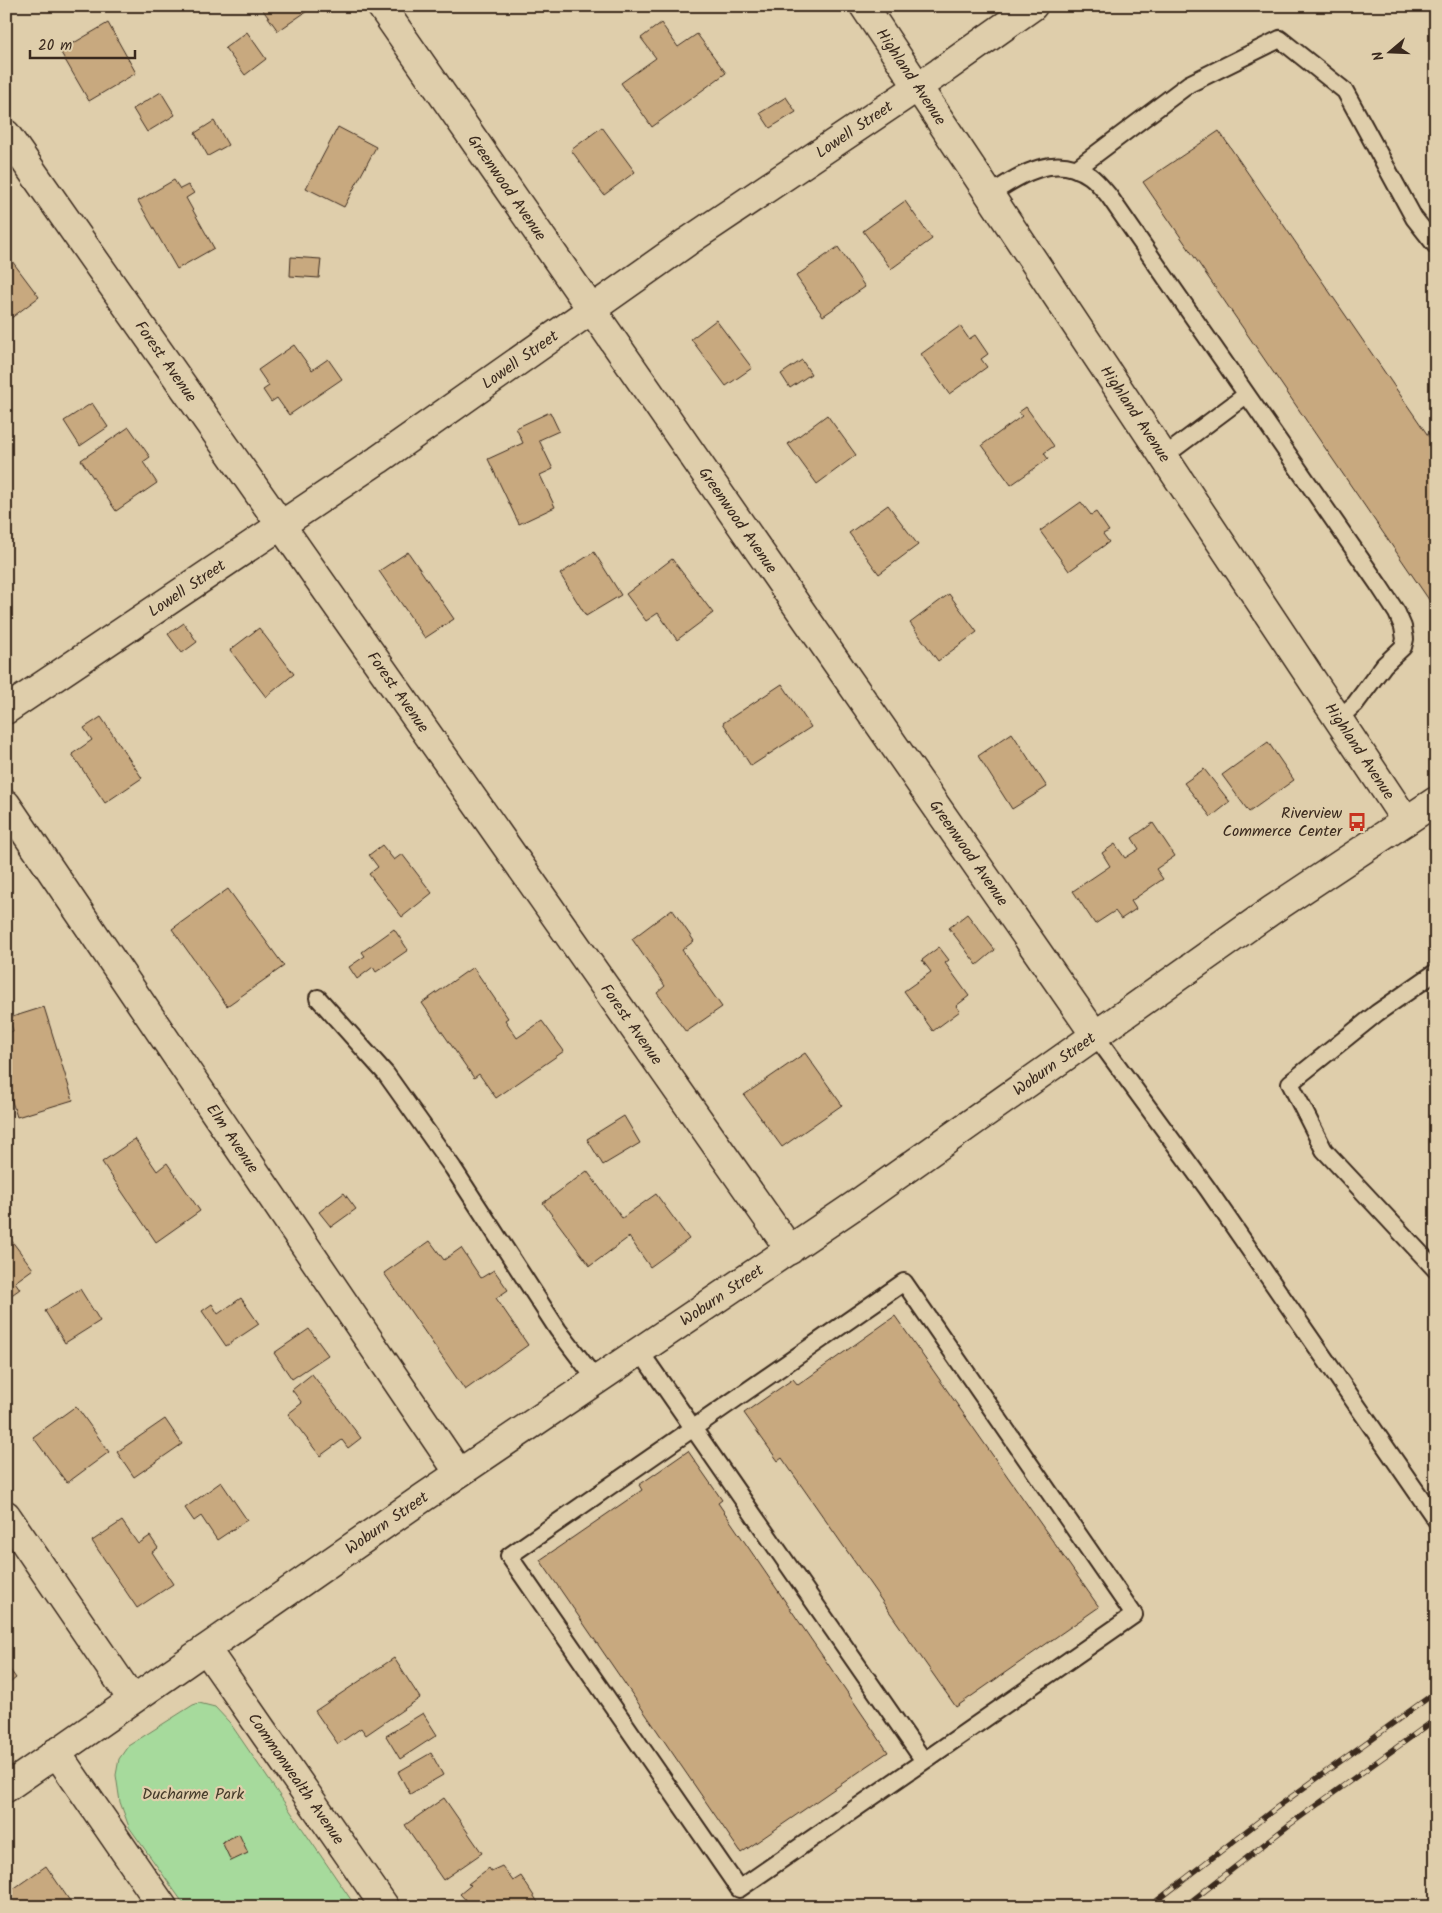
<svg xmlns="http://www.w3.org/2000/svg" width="1442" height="1913" viewBox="0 0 1442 1913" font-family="Kalam,sans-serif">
  <rect width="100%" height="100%" fill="#dfceab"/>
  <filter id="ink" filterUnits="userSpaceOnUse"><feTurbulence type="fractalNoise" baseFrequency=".02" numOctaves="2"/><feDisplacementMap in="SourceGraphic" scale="10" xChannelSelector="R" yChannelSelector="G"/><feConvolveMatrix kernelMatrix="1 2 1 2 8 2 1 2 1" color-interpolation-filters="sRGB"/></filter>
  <g filter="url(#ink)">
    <!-- green -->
    <polygon fill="#a6da9c" stroke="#70825d" points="199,1703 215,1707 230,1723 356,1907 186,1907 129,1827 120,1802 116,1775 119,1759 128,1746 193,1705"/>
    <!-- building -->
    <g fill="#c8a97f" stroke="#3b2a1e">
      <polygon points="260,6 313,6 313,7 278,31"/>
      <polygon points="108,23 136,73 89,101 60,51"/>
      <polygon points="661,23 678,47 697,34 726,73 652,127 621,83 656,58 641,38"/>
      <polygon points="247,32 266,59 245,75 225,48"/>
      <polygon points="161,92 175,115 147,132 133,109"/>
      <polygon points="786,97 796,112 770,128 760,113"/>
      <polygon points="214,121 228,145 208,156 195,133"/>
      <polygon points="338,127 376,147 344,207 306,188"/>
      <polygon points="602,127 635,172 604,195 571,150"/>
      <polygon points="1219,131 1436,447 1436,610 1143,182"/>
      <polygon points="174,180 180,189 188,185 194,193 186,198 214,248 177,269 138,201"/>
      <polygon points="905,201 932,239 891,269 863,231"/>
      <polygon points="838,247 865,287 823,316 796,276"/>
      <polygon points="6,253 39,297 6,322"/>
      <polygon points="291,257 321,259 319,278 290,276"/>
      <polygon points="716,320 752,368 726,386 691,339"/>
      <polygon points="960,326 969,339 975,335 988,354 981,359 987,367 949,394 921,354"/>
      <polygon points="294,345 312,370 328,359 342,379 289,415 277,398 271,402 263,390 269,386 258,370"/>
      <polygon points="802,360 811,374 790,388 781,374"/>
      <polygon points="92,403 108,427 80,446 64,421"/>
      <polygon points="1026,407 1054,446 1044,453 1048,459 1011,485 982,445 1022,416 1019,412"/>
      <polygon points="550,412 559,431 539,440 553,469 540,475 555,507 519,524 488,459 523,443 516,428"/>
      <polygon points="827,415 856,455 817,484 788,444"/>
      <polygon points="129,427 150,457 143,462 157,483 116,511 81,460"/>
      <polygon points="1081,502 1091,515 1096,512 1109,531 1103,534 1109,542 1069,571 1040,531"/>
      <polygon points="888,505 918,545 879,574 849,533"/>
      <polygon points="408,552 454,619 425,638 379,571"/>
      <polygon points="594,552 621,595 586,616 560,574"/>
      <polygon points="672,559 713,613 677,640 658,613 646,621 626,594"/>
      <polygon points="949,594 977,632 938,661 910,623"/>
      <polygon points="184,623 197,642 182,653 168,634"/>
      <polygon points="259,628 294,674 266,697 230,650"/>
      <polygon points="782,684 811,727 751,766 723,723"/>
      <polygon points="101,717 142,778 105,803 72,754 92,740 84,728"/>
      <polygon points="1012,733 1047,787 1012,809 978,756"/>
      <polygon points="1268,742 1294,780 1249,812 1222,775"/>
      <polygon points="1204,769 1230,802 1211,817 1184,783"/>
      <polygon points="1153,823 1175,856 1156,869 1163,879 1131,901 1136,909 1121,919 1115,911 1095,924 1073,891 1110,866 1102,853 1115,844 1125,858 1139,849 1132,838"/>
      <polygon points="382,845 394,860 402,854 432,893 402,917 369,874 378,867 369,855"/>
      <polygon points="228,889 284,966 227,1006 172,929"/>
      <polygon points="672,909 694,941 682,950 722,1007 686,1032 657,993 665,986 632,939"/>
      <polygon points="967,914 995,950 977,965 949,928"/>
      <polygon points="394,929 408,950 376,972 373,967 357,979 349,967 365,956 362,952"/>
      <polygon points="939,947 949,960 945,963 969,996 956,1006 960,1011 933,1031 904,991 931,972 922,960"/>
      <polygon points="473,967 508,1018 505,1020 517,1038 542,1021 564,1051 496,1098 479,1074 474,1078 422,1003"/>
      <polygon points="44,1007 73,1100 17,1117 6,1083 6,1034 13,1031 9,1018"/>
      <polygon points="805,1053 842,1105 782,1147 744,1095"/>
      <polygon points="624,1116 640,1143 603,1165 587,1139"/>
      <polygon points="135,1139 157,1171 167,1163 200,1211 156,1242 102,1162"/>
      <polygon points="587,1171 622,1218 656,1194 689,1239 650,1267 629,1237 590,1266 543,1203"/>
      <polygon points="344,1193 356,1209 331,1227 319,1212"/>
      <polygon points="8,1236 33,1269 15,1282 20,1289 6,1299 6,1237"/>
      <polygon points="430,1241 444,1260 461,1248 481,1278 494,1270 508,1290 496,1298 528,1345 465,1390 384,1273"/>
      <polygon points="80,1289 100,1321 65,1343 45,1311"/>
      <polygon points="241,1298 259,1324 226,1346 202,1311 212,1304 218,1314"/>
      <polygon points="895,1316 1099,1607 956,1707 782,1458 778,1461 744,1413 793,1379 798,1385"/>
      <polygon points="309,1329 328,1355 292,1379 274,1353"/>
      <polygon points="312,1374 361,1438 348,1448 342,1440 320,1456 288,1414 302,1403 292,1390"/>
      <polygon points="76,1406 109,1452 67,1483 33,1437"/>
      <polygon points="165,1419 182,1444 134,1477 117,1452"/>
      <polygon points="688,1451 722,1500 718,1503 888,1752 741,1853 540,1560 642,1490 639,1485"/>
      <polygon points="221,1482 247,1520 217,1540 201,1516 194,1521 185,1508"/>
      <polygon points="122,1521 138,1544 150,1536 158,1548 152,1552 173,1584 137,1608 92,1541"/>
      <polygon points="394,1658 420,1698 366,1735 361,1728 338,1744 315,1711"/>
      <polygon points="6,1664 16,1678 6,1686"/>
      <polygon points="423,1713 437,1735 400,1759 386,1736"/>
      <polygon points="431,1753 443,1775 410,1794 398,1772"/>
      <polygon points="444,1798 482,1853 443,1880 405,1825"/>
      <polygon points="239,1834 248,1853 231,1861 222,1842"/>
      <polygon points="46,1866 72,1904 69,1907 6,1907 6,1894"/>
      <polygon points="502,1866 513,1881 521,1876 541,1907 472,1907 460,1894 471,1885 468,1884 489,1868 491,1871"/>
    </g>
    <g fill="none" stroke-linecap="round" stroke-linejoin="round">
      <!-- lane casing -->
      <g stroke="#3b2a1e" stroke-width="20">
        <g id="lane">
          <polyline points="1076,169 1189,84 1280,39 1345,91 1414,218 1436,246"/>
          <path d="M989,195C1019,176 1054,151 1090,176C1097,181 1103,189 1109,196L1378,584L1397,613L1403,627L1405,639L1403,647L1384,665L1355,704L1338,719"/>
          <polyline points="1163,457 1246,395"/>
          <polyline points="1436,972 1377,1013 1290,1083 1324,1150 1436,1270"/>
          <polyline points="318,998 386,1074 453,1168 558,1330 597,1381"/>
          <polyline points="1095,1035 1207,1188 1436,1520"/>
          <polyline points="639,1350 924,1761 739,1889 509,1556 904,1282 1134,1615 924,1761"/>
        </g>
      </g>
      <!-- street casing -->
      <g stroke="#3b2a1e" stroke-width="31">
        <g id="street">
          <path id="s1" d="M381,6L1095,1035"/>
          <path id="s2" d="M864,6L1406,821"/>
          <path id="s3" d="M6,134L790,1250"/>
          <path id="s4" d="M6,710L378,460L687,242L940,72L1033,6"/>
          <path id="s5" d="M6,804L459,1473"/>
          <polyline points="6,1515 132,1699"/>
          <path id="s6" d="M206,1649L385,1907"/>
          <polyline points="56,1752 163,1907"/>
        </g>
      </g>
      <!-- secondary casing -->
      <g stroke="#3b2a1e" stroke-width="31">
        <g id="secondary">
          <path id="s7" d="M6,1788L424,1497L861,1201L1272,910L1436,801"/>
        </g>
      </g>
      <!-- lane -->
      <use href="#lane" stroke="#dfceab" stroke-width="16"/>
      <!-- street -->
      <use href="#street" stroke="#dfceab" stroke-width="28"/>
      <!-- secondary -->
      <use href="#secondary" stroke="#dfceab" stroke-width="28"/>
      <!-- rail casing -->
      <g stroke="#3b2a1e" stroke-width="5.5">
        <g id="rail">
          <polyline points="1149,1907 1276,1808 1436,1692"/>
          <polyline points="1184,1907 1289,1825 1436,1719"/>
        </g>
      </g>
      <!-- rail -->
      <use href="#rail" stroke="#dfceab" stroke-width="4" stroke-dasharray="11" stroke-linecap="butt"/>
    </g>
  </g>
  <!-- icons -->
  <defs>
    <g id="bus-bare" transform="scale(1.5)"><path d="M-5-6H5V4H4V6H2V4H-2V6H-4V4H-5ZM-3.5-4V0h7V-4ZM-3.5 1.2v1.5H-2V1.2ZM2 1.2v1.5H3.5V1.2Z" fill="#c8321e" stroke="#dfceab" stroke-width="2.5" paint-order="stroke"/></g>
  </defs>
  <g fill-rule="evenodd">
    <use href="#bus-bare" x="1357" y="822"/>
  </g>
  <g text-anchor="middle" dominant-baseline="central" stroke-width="4.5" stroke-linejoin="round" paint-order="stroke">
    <!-- street labels -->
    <g font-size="16" fill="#3b2a1e" stroke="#dfceab">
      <text stroke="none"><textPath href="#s2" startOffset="85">Highland Avenue</textPath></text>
      <text stroke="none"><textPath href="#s4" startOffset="1028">Lowell Street</textPath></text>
      <text stroke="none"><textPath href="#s1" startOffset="221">Greenwood Avenue</textPath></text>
      <text stroke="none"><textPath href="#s4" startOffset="622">Lowell Street</textPath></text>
      <text stroke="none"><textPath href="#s3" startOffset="278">Forest Avenue</textPath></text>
      <text stroke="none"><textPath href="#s2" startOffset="490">Highland Avenue</textPath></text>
      <text stroke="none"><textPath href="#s1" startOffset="626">Greenwood Avenue</textPath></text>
      <text stroke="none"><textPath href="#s4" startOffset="218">Lowell Street</textPath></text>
      <text stroke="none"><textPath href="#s3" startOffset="682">Forest Avenue</textPath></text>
      <text stroke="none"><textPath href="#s2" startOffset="895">Highland Avenue</textPath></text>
      <text stroke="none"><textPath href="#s1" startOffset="1031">Greenwood Avenue</textPath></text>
      <text stroke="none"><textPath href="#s3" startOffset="1088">Forest Avenue</textPath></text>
      <text stroke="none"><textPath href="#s7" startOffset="1274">Woburn Street</textPath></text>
      <text stroke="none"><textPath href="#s5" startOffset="404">Elm Avenue</textPath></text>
      <text stroke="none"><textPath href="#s7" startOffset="869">Woburn Street</textPath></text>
      <text stroke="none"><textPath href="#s7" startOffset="464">Woburn Street</textPath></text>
      <text stroke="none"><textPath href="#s6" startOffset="158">Commonwealth Avenue</textPath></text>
    </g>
    <!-- poi labels -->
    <g font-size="16" fill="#3b2a1e" stroke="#dfceab" text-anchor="end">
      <text x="1342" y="813">Riverview<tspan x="1342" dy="18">Commerce Center</tspan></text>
    </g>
    <!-- park labels -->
    <g font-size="16" fill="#463c2b" stroke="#dfceab">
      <text x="193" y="1794">Ducharme Park</text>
    </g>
  </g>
  <!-- margin -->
  <rect width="1442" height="1913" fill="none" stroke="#dfceab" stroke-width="25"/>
  <rect x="12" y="12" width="1417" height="1888" fill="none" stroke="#3b2a1e" stroke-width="2" filter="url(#ink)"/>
  <!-- north arrow -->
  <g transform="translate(1390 52) rotate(251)" stroke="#dfceab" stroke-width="4" paint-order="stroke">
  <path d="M0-4L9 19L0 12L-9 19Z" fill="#3b2a1e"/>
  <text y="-8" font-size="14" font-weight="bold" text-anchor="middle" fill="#3b2a1e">N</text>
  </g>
  <!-- scale -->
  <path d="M30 50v8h105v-8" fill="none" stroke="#3b2a1e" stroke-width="2.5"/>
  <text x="38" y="50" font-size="15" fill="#3b2a1e" stroke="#dfceab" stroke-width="4" paint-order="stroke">20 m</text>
</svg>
